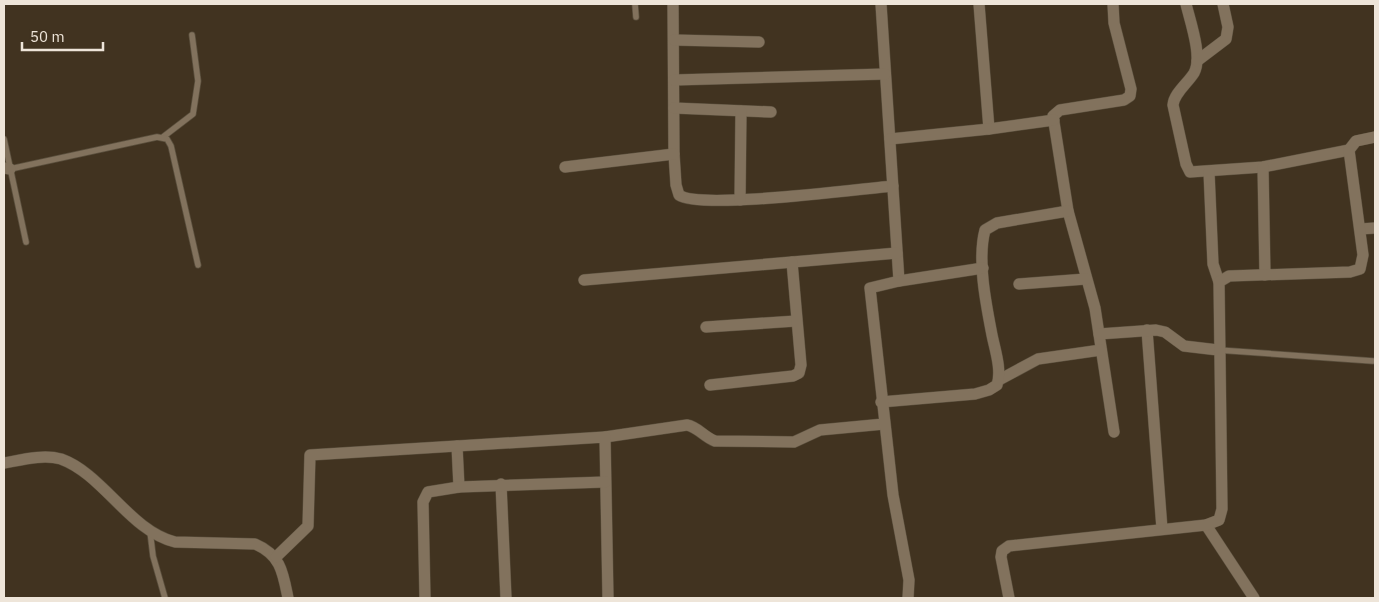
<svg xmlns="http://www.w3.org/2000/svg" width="1379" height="602" viewBox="0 0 1379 602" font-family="'IBM Plex Sans',sans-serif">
  <rect width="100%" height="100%" fill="#413320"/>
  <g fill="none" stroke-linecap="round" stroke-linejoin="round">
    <!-- service casing -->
    <g stroke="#5b503e" stroke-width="7">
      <g id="service">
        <polyline points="635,4 636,17"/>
        <polyline points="163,137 193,114 198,81 192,35"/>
        <polyline points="4,139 26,242"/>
        <polyline points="10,169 157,137 167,139 171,146 198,265"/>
        <polyline points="1218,350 1373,361"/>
        <polyline points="150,531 153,556 165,598"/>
      </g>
    </g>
    <!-- minor casing -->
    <g stroke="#5b503e" stroke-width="12">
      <g id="minor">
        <path d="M673,4L674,154L676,185L679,195C700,210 858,189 893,186"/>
        <polyline points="881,4 899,281"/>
        <polyline points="979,4 989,129"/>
        <polyline points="1113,4 1114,23 1131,89 1130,96 1124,100 1060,110 1053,116 1068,211 1095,308 1114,432"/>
        <path d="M1186,4C1190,21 1203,57 1194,73C1188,83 1174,93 1173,105L1186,164L1190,172L1263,167L1349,150"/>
        <polyline points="674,40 759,42"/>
        <polyline points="1197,61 1226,39 1228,27 1223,4"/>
        <polyline points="674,80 885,74"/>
        <polyline points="674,108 771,112"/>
        <polyline points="890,139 989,129 1054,120"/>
        <polyline points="565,167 674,154"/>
        <polyline points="1263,167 1265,275"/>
        <polyline points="4,168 10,169"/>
        <polyline points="1209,172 1213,264 1219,282"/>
        <polyline points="740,200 741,111"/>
        <polyline points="1360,229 1375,228"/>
        <polyline points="584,280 897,253"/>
        <polyline points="1019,284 1086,279"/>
        <polyline points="706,327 796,321"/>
        <polyline points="1147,330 1162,529"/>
        <polyline points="1099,334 1156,330 1165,332 1184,346 1218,350"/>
        <polyline points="999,380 1038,359 1101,350"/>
        <polyline points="710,385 793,376 799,373 801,365 792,262"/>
        <path d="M881,402L975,394L989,390L997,385C1002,370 995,350 992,335C986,304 977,260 985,230L997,223L1068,211"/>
        <path d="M605,437L687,425C698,427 704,437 715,441L794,442L820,430L884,424"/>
        <polyline points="457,446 459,487"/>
        <path d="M4,463C21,460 43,454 61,459C103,474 130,531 175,542L255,544C281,555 283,573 288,598"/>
        <polyline points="501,484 506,598"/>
        <polyline points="1206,525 1254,598"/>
        <polyline points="276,557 308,526 310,455 605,437 608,598"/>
        <polyline points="425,598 423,502 428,492 459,487 605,482"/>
        <polyline points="908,598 909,580 893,495 870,288 899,281 983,268"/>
        <polyline points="1009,598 1001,557 1002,551 1009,546 1206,525 1219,520 1222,509 1219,282 1229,276 1350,272 1360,269 1363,255 1349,150 1356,141 1375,137"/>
      </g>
    </g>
    <!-- service -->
    <use href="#service" stroke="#82725d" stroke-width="5.5"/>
    <!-- minor -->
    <use href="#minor" stroke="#82725d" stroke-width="11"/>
  </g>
  <!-- border -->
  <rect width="1379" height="602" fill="none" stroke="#eee5d9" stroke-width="10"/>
  <!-- scale -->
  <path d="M22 42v8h81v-8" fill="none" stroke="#eee5d9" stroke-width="2.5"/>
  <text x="30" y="42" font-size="15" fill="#eee5d9" stroke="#413320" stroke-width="4" paint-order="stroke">50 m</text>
</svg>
